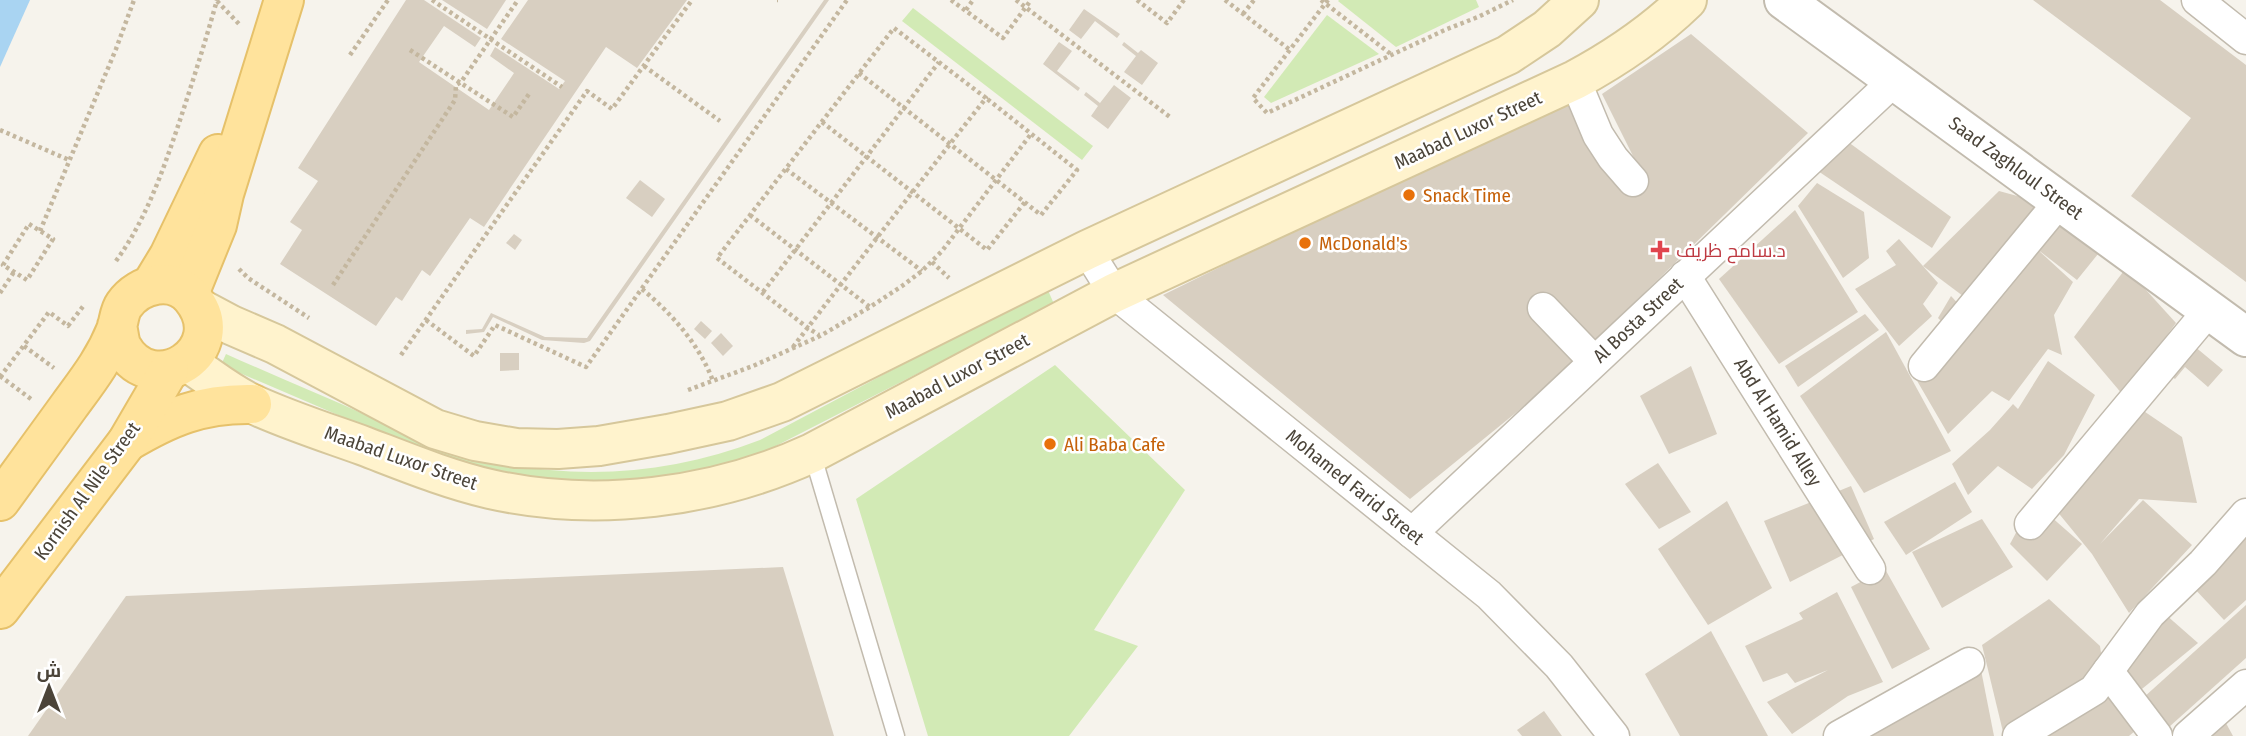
<svg xmlns="http://www.w3.org/2000/svg" width="2246" height="736" viewBox="0 0 2246 736" font-family="'Fira Sans Condensed',Cairo,sans-serif">
  <rect width="100%" height="100%" fill="#f6f3ec"/>
  <!-- green -->
  <g fill="#d2eab5">
    <polygon points="1339,0 1476,0 1479,7 1396,47 1338,1"/>
    <polygon points="913,8 1093,146 1082,160 902,21"/>
    <polygon points="1327,15 1379,54 1271,103 1264,97"/>
    <path d="M1047,288L1054,304L764,452L720,467L634,483L560,482L495,472L429,454L221,365L226,354C273,375 321,395 368,416C390,426 413,438 436,446C544,482 654,481 760,440Z"/>
    <polygon points="1055,365 1185,490 1094,630 1138,646 1069,736 928,736 856,499"/>
  </g>
  <!-- water -->
  <polygon fill="#a9d4f2" points="0,0 30,0 0,67"/>
  <!-- building -->
  <g fill="#d8cfc1">
    <polygon points="406,0 424,0 481,38 475,47 444,26 419,62 489,110 514,73 490,56 495,47 559,89 565,81 501,39 528,0 687,0 637,68 606,47 484,227 470,218 430,276 422,270 402,301 396,297 376,326 280,264 302,230 290,222 318,181 298,168"/>
    <polygon points="442,0 506,0 487,29"/>
    <polygon points="824,0 829,0 590,341 584,343 542,340 493,317 484,332 466,334 466,330 482,329 491,313 545,337 587,338"/>
    <polygon points="2033,0 2160,0 2246,65 2246,282 2131,196 2191,118"/>
    <polygon points="1084,9 1120,34 1117,38 1095,21 1081,39 1069,30"/>
    <polygon points="1691,34 1808,133 1591,345 1578,362 1410,499 1163,295 1571,95 1647,184 1602,94"/>
    <polygon points="1059,42 1072,51 1057,71 1080,88 1078,91 1043,64"/>
    <polygon points="1124,42 1138,53 1141,50 1158,63 1142,85 1124,72 1136,56 1122,45"/>
    <polygon points="1114,85 1131,98 1108,129 1091,116 1098,106 1084,95 1086,92 1100,103"/>
    <polygon points="1844,139 1951,217 1932,248 1818,171"/>
    <polygon points="640,180 665,199 652,217 626,198"/>
    <polygon points="1817,183 1864,212 1869,258 1843,278 1798,206"/>
    <polygon points="1999,191 2032,200 2045,209 1967,299 1923,266"/>
    <polygon points="1795,210 1858,312 1779,364 1719,279"/>
    <polygon points="2055,214 2098,254 2077,280 2037,249 2073,282 2054,315 2062,355 2048,349 2009,401 1992,391 1948,434 1916,379"/>
    <polygon points="514,234 522,240 515,250 506,243"/>
    <polygon points="1899,239 1938,283 1923,304 1932,316 1899,346 1855,289 1896,265 1886,251"/>
    <polygon points="2126,268 2176,323 2123,395 2074,337"/>
    <polygon points="1951,296 1964,310 1948,328 1938,318"/>
    <polygon points="1865,314 1879,330 1798,387 1785,366"/>
    <polygon points="701,321 712,331 705,339 694,329"/>
    <polygon points="1886,332 1951,451 1864,493 1800,396"/>
    <polygon points="721,333 733,346 723,356 711,343"/>
    <polygon points="2188,341 2223,370 2208,387 2185,367 2175,379 2163,370"/>
    <polygon points="500,353 519,353 519,370 500,371"/>
    <polygon points="2048,361 2095,395 2064,455 2032,489 1998,466 1968,495 1952,464 1990,430 2013,404 2018,409"/>
    <polygon points="1691,366 1717,434 1669,454 1640,396"/>
    <polygon points="2126,399 2182,437 2197,503 2139,499 2100,544 2143,500 2192,545 2129,613 2092,554 2047,499"/>
    <polygon points="1658,463 1691,512 1659,529 1625,484"/>
    <polygon points="1955,482 1972,512 1906,555 1884,522"/>
    <polygon points="1851,486 1874,539 1790,582 1764,521"/>
    <polygon points="1727,501 1772,588 1708,625 1658,549"/>
    <polygon points="2033,501 2082,544 2047,581 2010,544"/>
    <polygon points="1982,519 2013,567 1942,608 1912,552"/>
    <polygon points="2246,528 2246,600 2224,620 2193,587"/>
    <polygon points="783,567 834,736 28,736 126,596"/>
    <polygon points="1885,569 1930,649 1892,669 1851,587"/>
    <polygon points="1837,592 1883,682 1848,696 1792,734 1767,702 1828,670 1795,683 1787,673 1763,682 1745,646 1803,619 1799,613"/>
    <polygon points="2049,599 2100,646 2104,673 2004,736 1982,645"/>
    <polygon points="2246,605 2246,658 2169,727 2143,698"/>
    <polygon points="2165,614 2198,643 2137,693 2122,674"/>
    <polygon points="1711,631 1768,736 1680,736 1645,674"/>
    <polygon points="1981,670 1994,736 1858,736"/>
    <polygon points="2115,689 2142,725 2129,736 2050,736 2048,733"/>
    <polygon points="1544,711 1562,736 1522,736 1517,730"/>
    <polygon points="2221,714 2233,736 2195,736"/>
  </g>
  <g fill="none" stroke-linecap="round" stroke-linejoin="round">
    <!-- service casing -->
    <g stroke="#c2bbae" stroke-width="19">
      <polyline id="service" points="812,453 896,736"/>
    </g>
    <!-- minor casing -->
    <g stroke="#c2bbae" stroke-width="33">
      <g id="minor">
        <polyline points="2197,0 2246,39"/>
        <polyline points="1575,80 1598,135 1613,158 1633,181"/>
        <polyline points="1087,250 1114,293 1489,595 1559,666 1614,736"/>
        <polyline points="1685,276 1870,569"/>
        <polyline points="1543,308 1594,361"/>
        <polyline points="1924,366 2060,201"/>
        <polyline points="2030,524 2210,309"/>
        <polyline points="1412,533 1895,80"/>
        <polyline points="2108,671 2157,736"/>
        <polyline points="1839,736 1969,663"/>
        <polyline points="2018,736 2094,690 2150,614 2203,563 2246,514"/>
        <polyline points="2188,736 2246,685"/>
      </g>
    </g>
    <!-- tertiary casing -->
    <g stroke="#c2bbae" stroke-width="42">
      <polyline id="tertiary" points="1784,0 2246,337"/>
    </g>
    <!-- secondary casing -->
    <g stroke="#d6c79b" stroke-width="42">
      <g id="secondary">
        <polyline points="201,309 231,325 275,344 435,429 475,441 516,448 558,449 599,446 668,434 728,421 782,402 1087,250 1508,55 1547,29 1579,0"/>
        <path d="M187,362C209,376 231,395 255,405C290,421 328,433 364,446C406,462 447,479 490,489C596,513 714,498 812,453L1114,293L1575,80C1616,58 1653,33 1687,0"/>
      </g>
    </g>
    <!-- primary casing -->
    <g stroke="#e6c16a" stroke-width="42">
      <g id="primary">
        <polyline points="152,284 169,256 218,154"/>
        <polyline points="189,294 217,225 224,194 284,0"/>
        <path d="M127,442C169,417 202,403 252,404"/>
        <path d="M0,501C23,469 46,438 69,406C88,380 104,360 116,330C119,322 119,312 124,305C139,283 174,275 192,298C234,350 153,402 122,347C119,341 119,333 117,326"/>
        <polyline points="0,609 127,442 169,370"/>
      </g>
    </g>
    <!-- path -->
    <g stroke="#c4b79f" stroke-width="4.5" stroke-dasharray="3.5 3.5" stroke-linecap="butt">
      <polyline points="432,0 562,87"/>
      <polyline points="777,0 778,0"/>
      <polyline points="951,0 1003,38 1031,0"/>
      <polyline points="1016,0 1170,117"/>
      <polyline points="1137,0 1167,23 1184,0"/>
      <polyline points="1225,0 1290,50"/>
      <polyline points="1321,0 1392,55"/>
      <polyline points="1328,0 1253,98 1267,113 1447,29 1478,17 1513,0"/>
      <polyline points="217,1 240,25"/>
      <polyline points="966,10 973,0"/>
      <polyline points="1243,14 1254,0"/>
      <polyline points="410,50 513,117 529,94"/>
      <polyline points="350,55 388,0"/>
      <polyline points="644,66 720,121"/>
      <polyline points="859,73 1041,215 1077,170 986,98"/>
      <polyline points="822,122 987,250 1025,202"/>
      <polyline points="0,130 69,160"/>
      <polyline points="786,169 922,271"/>
      <polyline points="750,215 870,307"/>
      <polygon points="29,224 53,239 27,280 3,265"/>
      <polyline points="40,231 116,49 134,0"/>
      <path d="M116,261C145,221 161,176 177,129C191,87 205,43 217,0"/>
      <polyline points="932,262 949,278"/>
      <polyline points="239,269 248,278 309,318"/>
      <polyline points="333,285 455,100 456,85 461,82 518,0"/>
      <path d="M642,289C672,314 699,344 713,381"/>
      <polyline points="763,292 939,62"/>
      <polyline points="0,293 14,272"/>
      <polyline points="426,320 474,356 495,325 586,367 847,0"/>
      <polyline points="24,346 54,368"/>
      <path d="M793,347C857,263 921,181 986,98L894,28L717,258L808,328L819,335"/>
      <polyline points="401,355 587,91 612,109 692,0"/>
      <polyline points="0,376 31,399"/>
      <polyline points="0,377 49,312 68,326 84,305"/>
      <polyline points="688,390 753,366 820,336 870,307 902,286 922,271 942,251 1031,134"/>
    </g>
    <!-- service -->
    <use href="#service" stroke="#fff" stroke-width="16"/>
    <!-- minor -->
    <use href="#minor" stroke="#fff" stroke-width="30"/>
    <!-- tertiary -->
    <use href="#tertiary" stroke="#fff" stroke-width="38"/>
    <!-- secondary -->
    <use href="#secondary" stroke="#fff3cd" stroke-width="38"/>
    <!-- primary -->
    <use href="#primary" stroke="#ffe39c" stroke-width="38"/>
  </g>
  <!-- markers -->
  <g fill="#e8710a" stroke="#fff" stroke-width="2.5">
    <circle cx="1409" cy="195" r="7"/>
    <circle cx="1305" cy="243" r="7"/>
    <circle cx="1050" cy="444" r="7"/>
  </g>
  <path fill="#e0444e" stroke="#fff" stroke-width="2.5" d="M1656.5 239.5h7v7h7v7h-7v7h-7v-7h-7v-7h7z"/>
  <g text-anchor="middle" dominant-baseline="central" stroke-width="5" stroke-linejoin="round" paint-order="stroke">
    <!-- street labels -->
    <g font-size="19" fill="#4b4439" stroke="#fff">
      <text transform="translate(1468 130) rotate(-25)">Maabad Luxor Street</text>
      <text transform="translate(2016 168) rotate(36)">Saad Zaghloul Street</text>
      <text transform="translate(1638 320) rotate(-43)">Al Bosta Street</text>
      <text transform="translate(957 376) rotate(-28)">Maabad Luxor Street</text>
      <text transform="translate(1778 422) rotate(58)">Abd Al Hamid Alley</text>
      <text transform="translate(401 458) rotate(19)">Maabad Luxor Street</text>
      <text transform="translate(1355 487) rotate(39)">Mohamed Farid Street</text>
      <text transform="translate(87 491) rotate(-54)">Kornish Al Nile Street</text>
    </g>
    <!-- food labels -->
    <g font-size="19" fill="#c56008" stroke="#fff" text-anchor="start">
      <text x="1423" y="195">Snack Time</text>
      <text x="1319" y="243">McDonald's</text>
      <text x="1064" y="444">Ali Baba Cafe</text>
    </g>
    <!-- health labels -->
    <g font-size="19" fill="#be3a42" stroke="#fff" text-anchor="start">
      <text x="1676" y="250">د.سامح ظريف</text>
    </g>
  </g>
  <!-- north arrow -->
  <g transform="translate(49 687)" stroke="#ffffff" stroke-width="5" paint-order="stroke">
  <path d="M0-5L12 26L0 18L-12 26Z" fill="#4b4439"/>
  <text y="-10" font-size="19" font-weight="bold" text-anchor="middle" fill="#4b4439">ش</text>
  </g>
</svg>
